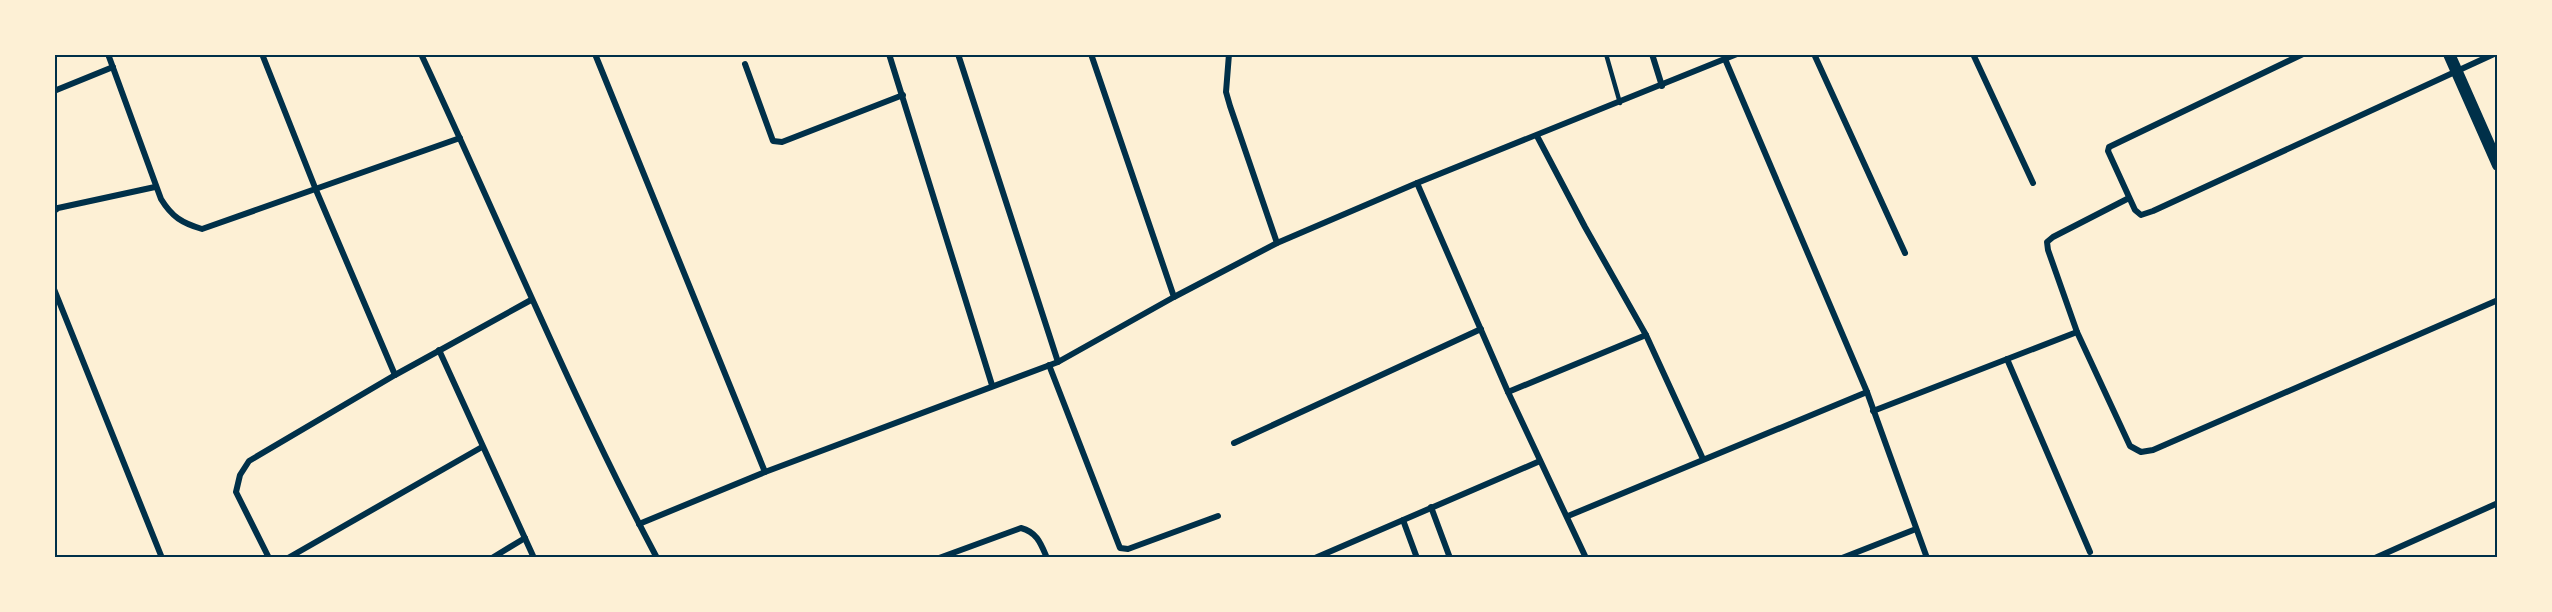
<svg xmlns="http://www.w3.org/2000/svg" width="2552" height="612" viewBox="0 0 2552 612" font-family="Montserrat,sans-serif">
  <rect width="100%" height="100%" fill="#fdf0d5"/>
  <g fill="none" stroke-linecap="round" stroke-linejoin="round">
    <!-- service -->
    <polyline stroke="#003049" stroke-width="4.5" points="1606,54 1620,103"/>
    <!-- minor -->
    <g stroke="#003049" stroke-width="6">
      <path d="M108,54L161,199C172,217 182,223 202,229L460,138"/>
      <polyline points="262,54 316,190 395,375"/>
      <path d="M421,54C500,222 570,394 657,558"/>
      <polyline points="595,54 765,472"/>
      <polyline points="889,54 992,385"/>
      <polyline points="958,54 1058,362"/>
      <polyline points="1091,54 1174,297"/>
      <polyline points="1229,54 1226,92 1230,106 1277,243"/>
      <polyline points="1652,54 1662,86"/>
      <polyline points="1814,54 1905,253"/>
      <polyline points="1973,54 2033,183"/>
      <polyline points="2303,54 2109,147 2108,151 2135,210 2141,215 2153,211 2494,54"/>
      <polyline points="1725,59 1867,392 1927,558"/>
      <polyline points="745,64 773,141 782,142 903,95"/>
      <polyline points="54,91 113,67"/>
      <polyline points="1537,136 1585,227 1646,335 1703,459"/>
      <polyline points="1417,183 1508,392 1586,558"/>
      <polyline points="2129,198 2053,237 2047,242 2048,250 2077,332 2130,446 2141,452 2153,450 2498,300"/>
      <polyline points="54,211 58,208 155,187"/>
      <polyline points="54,289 162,558"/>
      <polyline points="439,350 534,558"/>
      <polyline points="2007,359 2090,552"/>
      <polyline points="1049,365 1120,548 1128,549 1218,516"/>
      <polyline points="1508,392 1646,335"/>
      <polyline points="1873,411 2077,332"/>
      <polyline points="1234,443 1481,329"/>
      <polyline points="1431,507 1450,558"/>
      <polyline points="1568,516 1867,392"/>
      <polyline points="1403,520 1417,558"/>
      <polyline points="639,524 765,472 1058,362 1174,297 1277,243 1417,183 1737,54"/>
      <polyline points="269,558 236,492 240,475 249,461 395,375 531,300"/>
      <polyline points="288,558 482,447"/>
      <polyline points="492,558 525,538"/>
      <path d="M939,558L1021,528C1037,532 1041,544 1047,558"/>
      <polyline points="1315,558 1540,461"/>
      <polyline points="1842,558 1916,529"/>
      <polyline points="2375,558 2498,503"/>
    </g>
    <!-- secondary -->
    <polyline stroke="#003049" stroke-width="12" points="2449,54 2498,165"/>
  </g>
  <!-- border -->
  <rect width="2552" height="612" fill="none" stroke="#fdf0d5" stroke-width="111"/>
  <rect x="56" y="56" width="2440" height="500" fill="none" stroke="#003049" stroke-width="2"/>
</svg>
